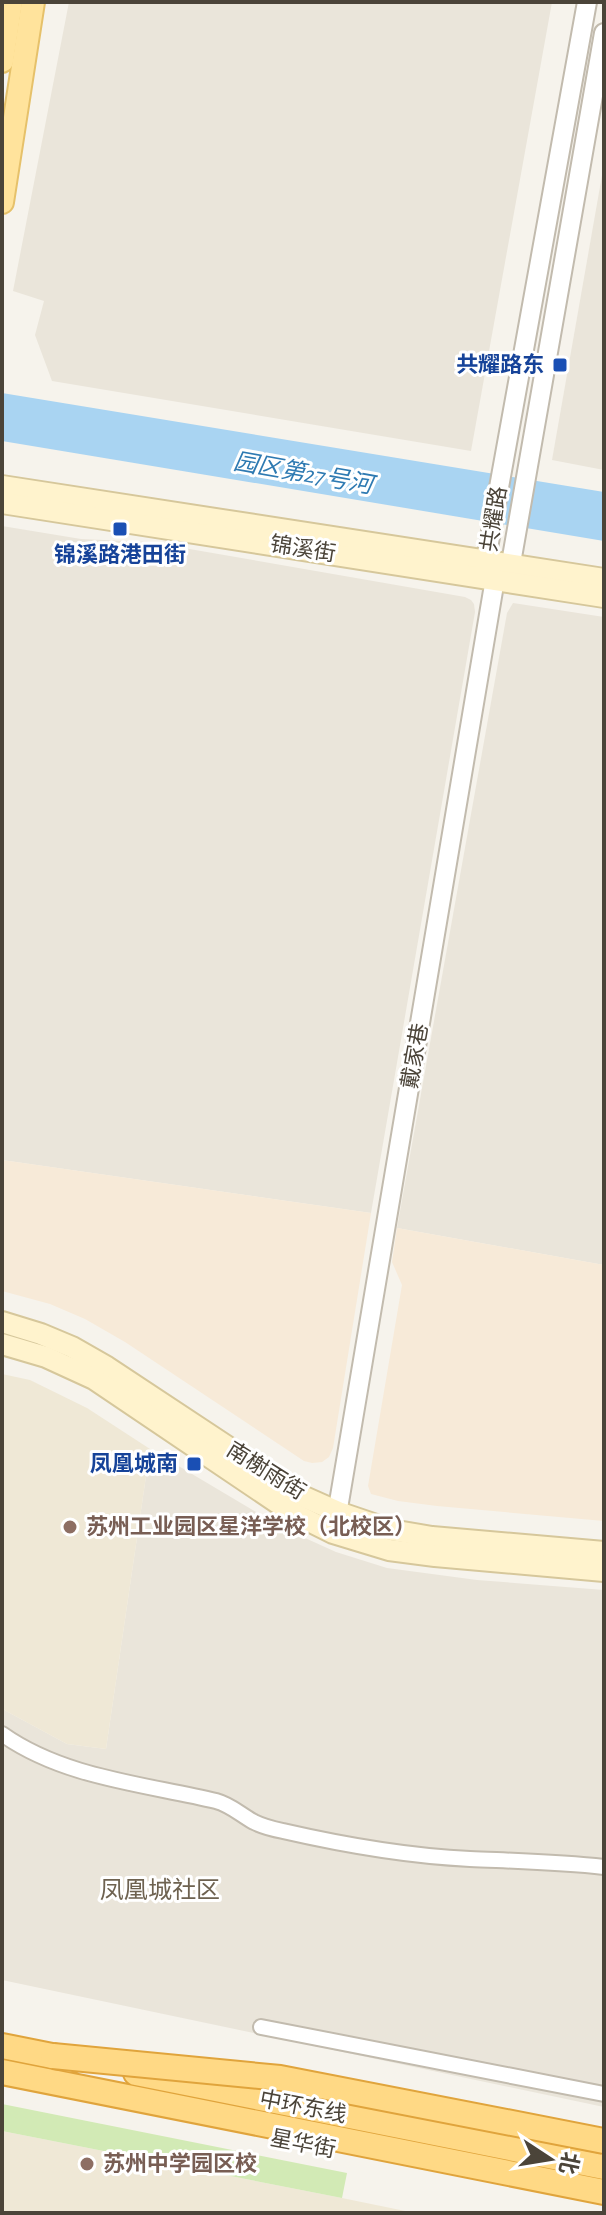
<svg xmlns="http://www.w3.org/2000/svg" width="606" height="2215" viewBox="0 0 606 2215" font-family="'Alegreya Sans','Noto Sans SC',sans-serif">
  <rect width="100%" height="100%" fill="#f6f3ec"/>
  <!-- residential -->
  <g fill="#eae5da">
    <polygon points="69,2 552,2 471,451 52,381 35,335 44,301 13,291"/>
    <polygon points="604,164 604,470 552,460"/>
    <polygon points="2,526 81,539 149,542 465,597 471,600 474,604 475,612 371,1213 2,1160"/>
    <polygon points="513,603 604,617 604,1265 397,1228 507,613"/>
    <polygon points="150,1449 283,1528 336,1552 387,1568 477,1580 604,1590 604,2107 2,1980 2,1707 6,1711 67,1744 106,1749"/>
  </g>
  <!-- commercial -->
  <g fill="#f7ead8">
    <polygon points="2,1160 371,1213 333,1448 329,1457 322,1462 312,1463 304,1461 125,1342 85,1319 50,1304 2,1291"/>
    <polygon points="397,1228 604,1265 604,1521 437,1506 398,1501 371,1494 368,1486 402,1285 392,1262"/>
  </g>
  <!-- education -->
  <g fill="#efe8d6">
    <polygon points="2,1374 30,1380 87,1408 150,1449 106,1749 67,1744 6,1711 2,1707"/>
    <polygon points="2,2131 342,2198 415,2213 2,2213"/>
  </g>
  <!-- green -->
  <polygon fill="#d2eab5" points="2,2104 347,2173 342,2198 2,2131"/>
  <!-- water -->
  <polygon fill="#a9d4f2" points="2,393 604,492 604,541 2,441"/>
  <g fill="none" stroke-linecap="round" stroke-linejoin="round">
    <!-- minor casing -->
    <g stroke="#c2bbae" stroke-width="18">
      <g id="minor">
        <path d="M2,1734C64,1778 145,1784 216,1801C231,1805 241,1815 254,1822C262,1826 273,1829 283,1831C344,1845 407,1856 470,1859C515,1861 559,1862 604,1867"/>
        <polyline points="261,2027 604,2094"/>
      </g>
    </g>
    <!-- tertiary casing -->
    <g stroke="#c2bbae" stroke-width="22">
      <g id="tertiary">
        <polyline points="493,573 486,559 587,2"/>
        <polyline points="500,574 511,563 604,33"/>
        <polyline points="335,1526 495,579"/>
      </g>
    </g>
    <!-- secondary casing -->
    <g stroke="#d6c79b" stroke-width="24">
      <g id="secondary">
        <polyline points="2,486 604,579"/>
        <polyline points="2,503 604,597"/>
        <polyline points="2,1322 41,1334 72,1347 107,1367 302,1496 338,1512 391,1530 432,1537 604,1552"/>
        <polyline points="2,1344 46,1357 94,1379 291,1512 333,1533 389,1550 435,1556 604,1571"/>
      </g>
    </g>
    <!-- primary casing -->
    <g stroke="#e6c16a" stroke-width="26">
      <g id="primary">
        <polyline points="2,61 11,2"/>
        <polyline points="2,202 33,2"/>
      </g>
    </g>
    <!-- trunk casing -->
    <g stroke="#e0a43c" stroke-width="28">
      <g id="trunk">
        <polyline points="2,2046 72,2060"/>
        <polyline points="2,2072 604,2192"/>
        <polyline points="136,2073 604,2167"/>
      </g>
    </g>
    <!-- minor -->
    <use href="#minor" stroke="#fff" stroke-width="14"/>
    <!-- tertiary -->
    <use href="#tertiary" stroke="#fff" stroke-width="18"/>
    <!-- secondary -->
    <use href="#secondary" stroke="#fff3cd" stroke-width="20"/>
    <!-- primary -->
    <use href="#primary" stroke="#ffe39c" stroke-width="22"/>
    <!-- trunk -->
    <use href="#trunk" stroke="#ffd985" stroke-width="24"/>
    <!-- trunk-bridge casing -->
    <g stroke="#e0a43c" stroke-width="28" stroke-linecap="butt">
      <polyline id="trunk-bridge" points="53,2056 280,2078 604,2141"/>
    </g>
    <!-- trunk-bridge -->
    <use href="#trunk-bridge" stroke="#ffd985" stroke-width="24"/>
  </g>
  <!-- markers -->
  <g fill="#1a4fb4" stroke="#fff" stroke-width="3">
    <rect x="552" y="357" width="16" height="16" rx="4"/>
    <rect x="112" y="521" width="16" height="16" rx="4"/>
    <rect x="186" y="1456" width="16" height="16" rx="4"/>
  </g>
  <g fill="#8d6e63" stroke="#fff" stroke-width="3">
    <circle cx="70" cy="1527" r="8"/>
    <circle cx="87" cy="2164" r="8"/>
  </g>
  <g text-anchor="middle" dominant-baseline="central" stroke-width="6" stroke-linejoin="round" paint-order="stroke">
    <!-- transit labels -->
    <g font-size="22" font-weight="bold" fill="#164399" stroke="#fff" text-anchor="end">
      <text x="544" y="365">共耀路东</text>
      <text x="120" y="555" text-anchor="middle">锦溪路港田街</text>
      <text x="178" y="1464">凤凰城南</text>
    </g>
    <!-- street labels -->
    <g font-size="22" fill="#4b4439" stroke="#fff">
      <text transform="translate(494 519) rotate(-81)">共耀路</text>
      <text transform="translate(303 549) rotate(9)">锦溪街</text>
      <text transform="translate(415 1056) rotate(-80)">戴家巷</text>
      <text transform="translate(266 1471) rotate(32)">南榭雨街</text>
      <text transform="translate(303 2107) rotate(11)">中环东线</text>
      <text transform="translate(303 2144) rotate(11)">星华街</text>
    </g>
    <!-- education labels -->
    <g font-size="22" font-weight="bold" fill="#785e54" stroke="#fff" text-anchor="start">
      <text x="86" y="1527">苏州工业园区星洋学校（北校区）</text>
      <text x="103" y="2164">苏州中学园区校</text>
    </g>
    <!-- water labels -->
    <g font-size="24" font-style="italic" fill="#2e7ab2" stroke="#fff">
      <text transform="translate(303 474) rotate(10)">园区第27号河</text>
    </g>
    <!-- neighbourhood labels -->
    <g font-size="24" fill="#6e6250" stroke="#fff">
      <text x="160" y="1891">凤凰城社区</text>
    </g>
  </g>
  <!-- border -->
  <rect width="606" height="2215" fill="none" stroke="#4b4439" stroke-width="8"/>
  <!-- north arrow -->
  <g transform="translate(550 2159) rotate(102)" stroke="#ffffff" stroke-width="6" paint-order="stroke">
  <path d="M0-6L14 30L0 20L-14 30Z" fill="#4b4439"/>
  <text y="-12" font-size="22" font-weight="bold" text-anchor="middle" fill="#4b4439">北</text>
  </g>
</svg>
